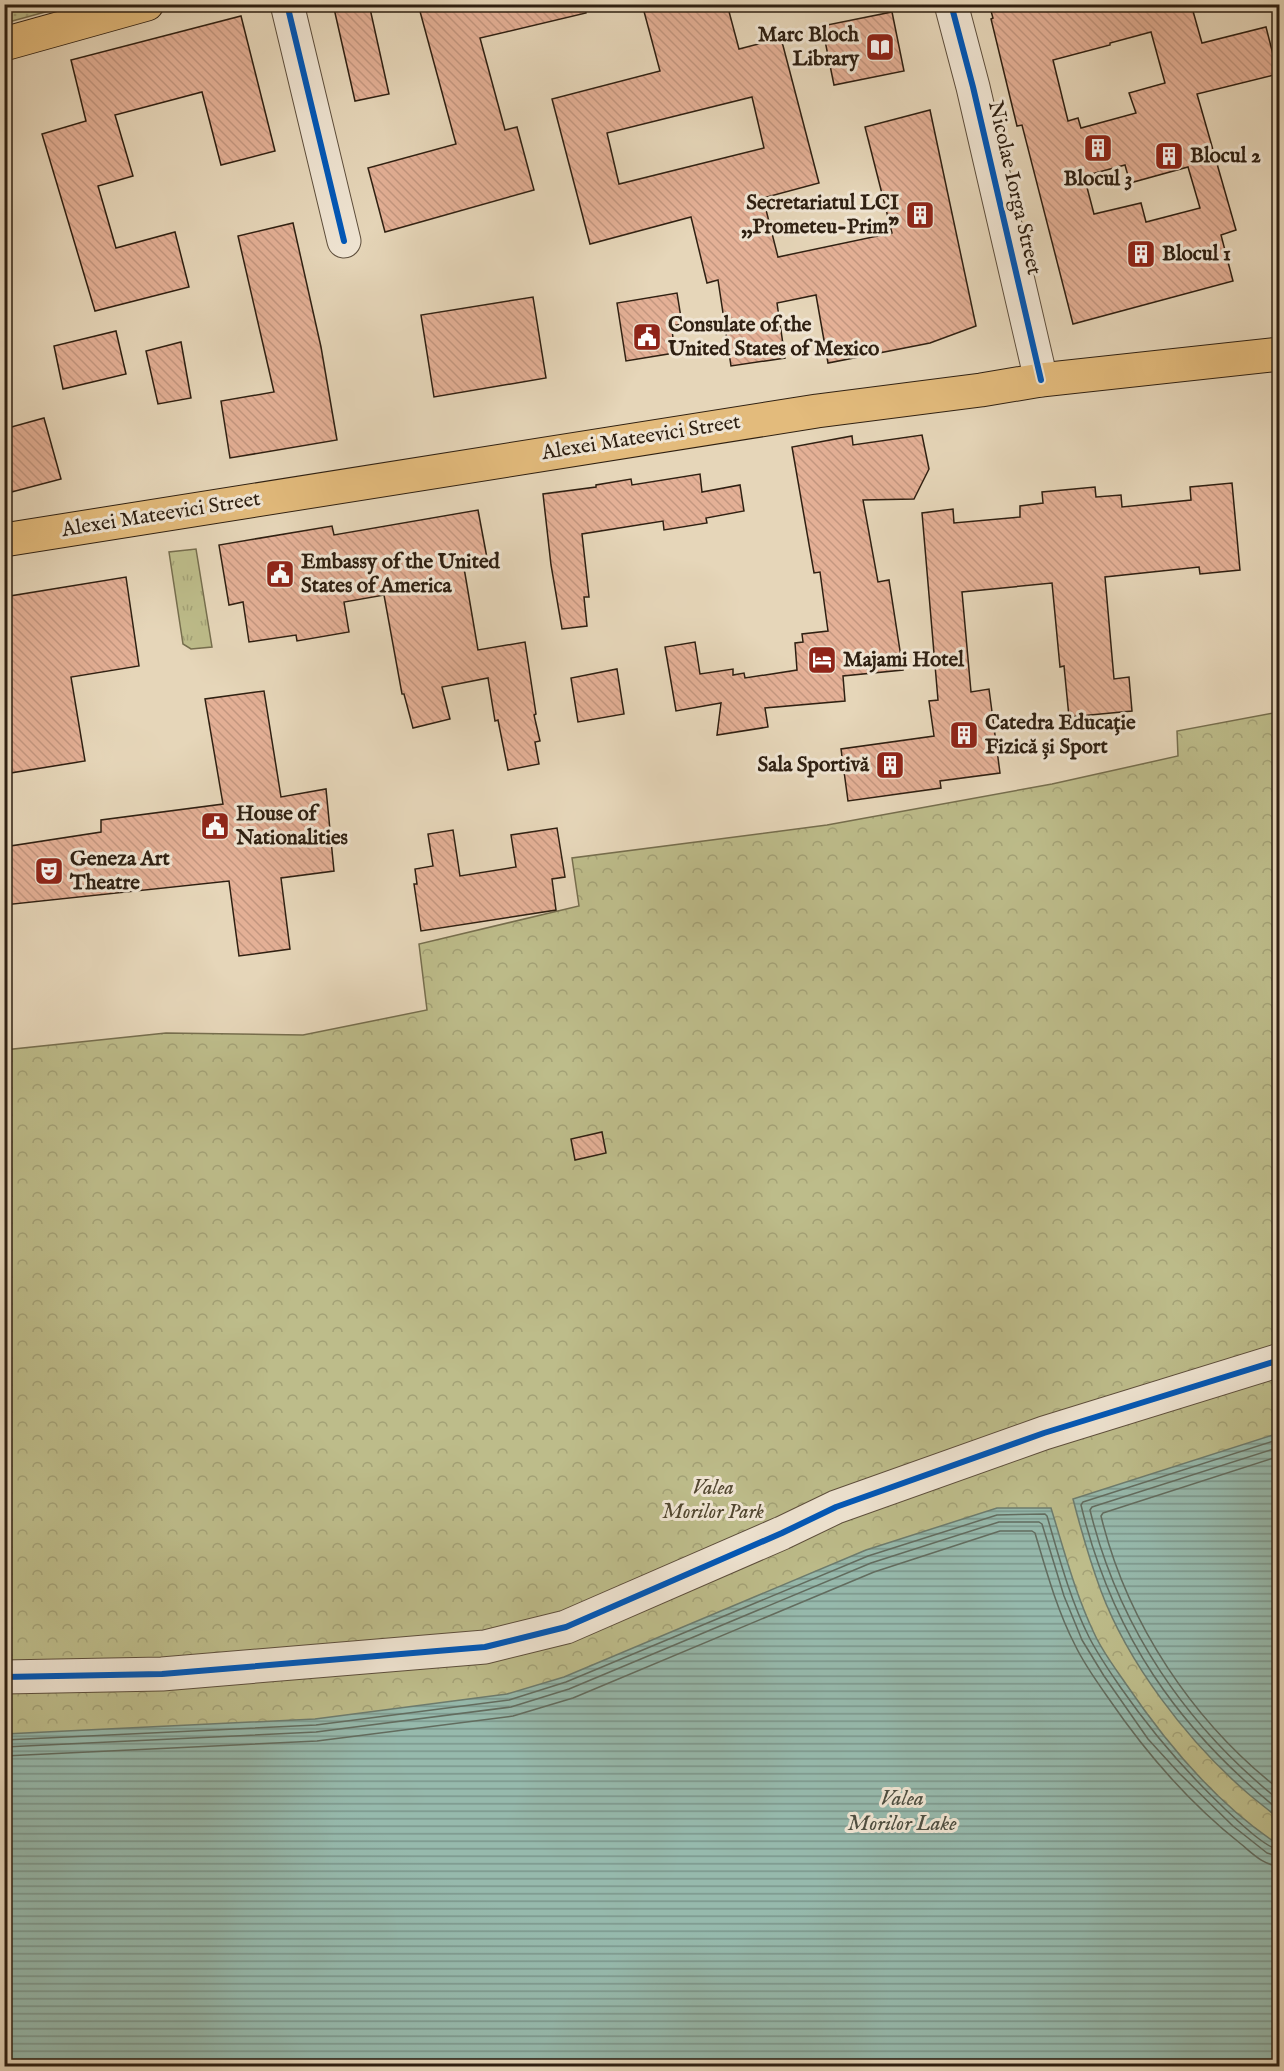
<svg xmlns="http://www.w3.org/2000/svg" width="1284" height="2071" viewBox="0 0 1284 2071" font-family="'IM FELL English',serif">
  <defs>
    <pattern id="grass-tufts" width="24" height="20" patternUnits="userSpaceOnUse" patternTransform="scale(1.5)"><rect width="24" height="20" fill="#bdbc8a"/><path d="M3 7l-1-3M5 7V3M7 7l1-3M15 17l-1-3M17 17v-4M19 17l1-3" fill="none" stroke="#a3a176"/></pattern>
    <pattern id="park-crowns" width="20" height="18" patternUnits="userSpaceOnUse" patternTransform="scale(1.5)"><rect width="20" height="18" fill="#bdbc8a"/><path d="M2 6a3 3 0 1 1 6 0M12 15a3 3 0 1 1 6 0" fill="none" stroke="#a3a176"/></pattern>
    <pattern id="garden-dots" width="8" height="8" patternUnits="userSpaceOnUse" patternTransform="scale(1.5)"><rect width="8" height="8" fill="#bdbc8a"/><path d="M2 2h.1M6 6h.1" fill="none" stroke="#a3a176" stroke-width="1.8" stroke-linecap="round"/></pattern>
    <pattern id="water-rules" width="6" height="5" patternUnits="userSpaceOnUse" patternTransform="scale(1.5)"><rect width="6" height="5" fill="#96b9ac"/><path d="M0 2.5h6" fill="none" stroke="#7b968b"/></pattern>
    <pattern id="building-back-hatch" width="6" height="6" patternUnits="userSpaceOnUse" patternTransform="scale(1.5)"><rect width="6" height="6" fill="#e4b096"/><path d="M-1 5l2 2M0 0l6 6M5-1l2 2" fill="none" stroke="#c49780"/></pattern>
  </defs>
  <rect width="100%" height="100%" fill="#e6d6b9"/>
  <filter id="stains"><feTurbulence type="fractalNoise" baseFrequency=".00333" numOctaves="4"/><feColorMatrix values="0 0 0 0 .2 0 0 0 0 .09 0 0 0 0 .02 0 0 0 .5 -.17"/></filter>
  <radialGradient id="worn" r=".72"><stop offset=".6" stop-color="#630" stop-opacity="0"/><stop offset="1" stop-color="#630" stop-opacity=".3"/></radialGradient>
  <!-- grass -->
  <polygon fill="url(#grass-tufts)" stroke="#766e4e" stroke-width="1.5" points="196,549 212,647 191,649 183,644 169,552"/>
  <!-- park -->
  <polygon fill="url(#park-crowns)" stroke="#766e4e" stroke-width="1.5" points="1279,712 1279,2066 5,2066 4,1050 166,1033 303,1035 427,1010 419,944 579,906 572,858 827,825 1052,784 1178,756 1177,731"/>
  <!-- garden -->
  <polygon fill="url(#garden-dots)" stroke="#766e4e" stroke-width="1.5" points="33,5 33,4 71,5 5,23 5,12"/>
  <!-- water -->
  <g fill="url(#water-rules)" stroke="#6d7c6e" stroke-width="1.5">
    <path d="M1279,1433H1280L1279,1819C1268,1809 1255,1800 1244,1790C1186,1739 1128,1663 1101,1591C1090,1561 1081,1530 1073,1499Z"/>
    <path d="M997,1508H1051C1064,1550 1075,1593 1094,1633C1102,1651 1115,1668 1126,1684C1166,1743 1219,1806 1279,1845V2066H5V1734L315,1719L507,1694L564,1677L866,1550Z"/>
  </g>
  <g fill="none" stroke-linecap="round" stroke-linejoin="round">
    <!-- shore -->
    <g stroke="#626c5f" stroke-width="1.5">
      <path d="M1280,1439L1083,1502L1081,1505C1112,1634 1177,1728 1280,1811"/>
      <path d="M1280,1447L1092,1507L1090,1510C1119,1628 1186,1726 1280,1801"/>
      <path d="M1280,1456L1103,1513L1101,1516C1127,1623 1193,1722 1280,1790"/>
      <path d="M4,1740L316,1725L509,1700L566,1682L868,1556L997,1515L1045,1514L1047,1516C1059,1557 1070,1599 1089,1637C1098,1655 1110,1672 1121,1688C1153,1734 1184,1770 1225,1809C1236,1819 1265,1848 1280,1850"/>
      <polyline points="4,1747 316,1732 511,1707 569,1689 871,1563 999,1522 1039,1522 1042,1524 1064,1596 1082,1640 1104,1676 1148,1739 1179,1773 1233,1826 1267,1853 1280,1857"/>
      <path d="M4,1756L317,1741L513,1716L573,1698L874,1572L1000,1531H1032L1035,1533C1046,1570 1057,1610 1075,1645C1084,1664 1097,1682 1109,1699C1146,1753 1189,1803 1241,1844C1252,1853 1264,1866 1280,1866"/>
    </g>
  </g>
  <!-- building -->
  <g fill="url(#building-back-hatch)" stroke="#2f2012" stroke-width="1.5" fill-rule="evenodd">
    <polygon points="333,4 369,4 389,94 355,101"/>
    <polygon points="418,4 585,4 586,13 480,38 505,130 517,127 534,190 385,232 368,168 456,144"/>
    <path d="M642,4H727L739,49L781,38L819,183L763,198L778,257L892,233L865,127L930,110L976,326L930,343L828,363L816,295L777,303L785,358L731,366L718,280L707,283L691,217L590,244L552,99L660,71ZM752,97L764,148L619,184L607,133Z"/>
    <path d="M989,4H1191L1202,43L1266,27L1278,74L1197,94L1236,230L1221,235L1233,281L1073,324L1022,125L1017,126L991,19L993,18ZM1151,32L1165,83L1129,93L1136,113L1081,128L1078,118L1068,121L1053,60L1110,45V43ZM1125,165L1130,183L1188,167L1200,208L1146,222L1141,203L1094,214L1084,176Z"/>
    <polygon points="892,12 904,71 834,85 822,26"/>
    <polygon points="241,16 275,151 221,165 202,92 115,115 133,176 98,186 116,248 175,232 189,287 95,311 42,134 86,121 71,60"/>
    <polygon points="293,223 321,347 337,440 230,458 221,401 274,392 238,236"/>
    <polygon points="677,293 682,324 672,326 674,353 626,361 617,303"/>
    <polygon points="533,297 546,378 434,397 421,315"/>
    <polygon points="116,331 126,374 63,389 54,346"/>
    <polygon points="181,342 191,398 158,404 146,351"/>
    <polygon points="44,418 61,479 4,494 4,429"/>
    <polygon points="922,435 929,469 914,499 863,500 878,582 889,580 903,670 843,676 845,701 765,708 768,727 717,735 721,703 676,711 665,647 695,642 700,674 733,669 733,675 744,673 745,678 797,670 795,643 803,642 802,634 828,631 820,572 814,573 792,447 852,436 853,445"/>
    <polygon points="700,474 702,492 740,485 744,511 706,518 707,523 664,530 663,521 582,534 589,597 584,597 587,626 562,629 551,565 543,494 596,487 596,485 631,479 632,485"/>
    <polygon points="1232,483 1240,570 1200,574 1199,567 1105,577 1114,679 1129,677 1132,711 1069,717 1064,666 1060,667 1052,583 962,592 971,692 989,689 1000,773 940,781 941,788 848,801 841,749 934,736 929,701 938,700 922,513 953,509 954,523 1020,517 1020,506 1043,503 1042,492 1095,487 1096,497 1121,495 1122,507 1191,500 1190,487"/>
    <polygon points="478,510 487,558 463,562 478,650 525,642 536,714 534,715 540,741 535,742 539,764 508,770 498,720 495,721 488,678 442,687 450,719 413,728 404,694 402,694 384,595 344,602 349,632 297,641 296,635 249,642 243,602 229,605 219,545 332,526 334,535"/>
    <polygon points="126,577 139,666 71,677 85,761 4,774 4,597"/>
    <polygon points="617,669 624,714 578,722 571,678"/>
    <polygon points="264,691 281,797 326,789 334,871 281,878 290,949 239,956 229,881 4,905 4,847 101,832 101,820 223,804 205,699"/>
    <polygon points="557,828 565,877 552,879 556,910 421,931 414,884 417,884 415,869 433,866 428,834 453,830 460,876 516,867 511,835"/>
    <polygon points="602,1132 606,1153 575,1160 571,1139"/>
  </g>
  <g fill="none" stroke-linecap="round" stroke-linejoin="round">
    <!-- minor casing -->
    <g stroke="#5d4e3c" stroke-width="35">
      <g id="minor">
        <polyline points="287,4 344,241"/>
        <polyline points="951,4 973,87 1041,380"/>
        <polyline points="4,1677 162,1674 485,1647 566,1627 782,1533 836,1507 1044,1433 1280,1360"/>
      </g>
    </g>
    <!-- major casing -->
    <g stroke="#2f2012" stroke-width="35">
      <g id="major">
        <polyline points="4,44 147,4"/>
        <polyline points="4,540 817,411 981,390 1041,380 1280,354"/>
      </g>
    </g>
    <!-- minor -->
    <use href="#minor" stroke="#efe4d2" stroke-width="33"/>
    <!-- major -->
    <use href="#major" stroke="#e3bb7c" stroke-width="33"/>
    <!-- cycleway casing -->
    <g stroke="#efe4d2" stroke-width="10">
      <g id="cycleway">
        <polyline points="287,4 344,241"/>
        <polyline points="951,4 973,87 1041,380"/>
        <polyline points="4,1677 162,1674 485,1647 566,1627 782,1533 836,1507 1044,1433 1280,1360"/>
      </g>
    </g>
    <!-- cycleway -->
    <use href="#cycleway" stroke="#0057b8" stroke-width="6"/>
  </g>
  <!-- icons -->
  <defs>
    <g id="library-square" transform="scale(1.5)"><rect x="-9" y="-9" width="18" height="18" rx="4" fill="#8f2418" stroke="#efe4d2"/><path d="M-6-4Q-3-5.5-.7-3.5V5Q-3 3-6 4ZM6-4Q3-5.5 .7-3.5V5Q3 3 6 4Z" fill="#fff"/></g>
    <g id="building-square" transform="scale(1.5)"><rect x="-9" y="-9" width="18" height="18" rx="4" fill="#8f2418" stroke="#efe4d2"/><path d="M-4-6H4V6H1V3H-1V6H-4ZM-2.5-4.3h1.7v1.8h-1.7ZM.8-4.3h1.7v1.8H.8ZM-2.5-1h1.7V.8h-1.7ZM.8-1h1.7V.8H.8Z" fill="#fff"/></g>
    <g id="civic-square" transform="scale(1.5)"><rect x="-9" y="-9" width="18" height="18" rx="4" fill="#8f2418" stroke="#efe4d2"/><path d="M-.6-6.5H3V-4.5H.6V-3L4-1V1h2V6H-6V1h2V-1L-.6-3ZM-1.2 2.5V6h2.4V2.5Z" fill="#fff"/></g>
    <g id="hotel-square" transform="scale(1.5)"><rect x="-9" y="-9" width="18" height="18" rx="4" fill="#8f2418" stroke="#efe4d2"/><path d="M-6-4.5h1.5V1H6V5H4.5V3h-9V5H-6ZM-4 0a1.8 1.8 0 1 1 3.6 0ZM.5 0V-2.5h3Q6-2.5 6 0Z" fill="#fff"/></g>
    <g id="theatre-square" transform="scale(1.5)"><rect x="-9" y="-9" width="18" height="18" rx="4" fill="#8f2418" stroke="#efe4d2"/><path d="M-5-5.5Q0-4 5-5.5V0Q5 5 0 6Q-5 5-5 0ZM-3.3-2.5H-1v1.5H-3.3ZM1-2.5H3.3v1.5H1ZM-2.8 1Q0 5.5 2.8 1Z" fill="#fff"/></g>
  </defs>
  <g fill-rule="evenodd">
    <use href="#library-square" x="880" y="47"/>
    <use href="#building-square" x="1098" y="148"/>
    <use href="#building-square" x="1169" y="156"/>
    <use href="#building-square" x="920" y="215"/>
    <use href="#building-square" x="1141" y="254"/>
    <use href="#civic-square" x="647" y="337"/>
    <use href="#civic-square" x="280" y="574"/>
    <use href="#hotel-square" x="822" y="660"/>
    <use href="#building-square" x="964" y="735"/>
    <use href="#building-square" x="890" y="765"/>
    <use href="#civic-square" x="215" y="826"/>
    <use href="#theatre-square" x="49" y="871"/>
  </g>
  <g text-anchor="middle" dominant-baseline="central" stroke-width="6" stroke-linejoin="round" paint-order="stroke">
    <!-- poi labels -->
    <g font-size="21" font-weight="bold" fill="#2f2012" stroke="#efe4d2" text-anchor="start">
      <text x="859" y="35" text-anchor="end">Marc Bloch<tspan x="859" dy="24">Library</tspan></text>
      <text x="1190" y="156">Blocul 2</text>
      <text x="1098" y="179" text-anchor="middle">Blocul 3</text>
      <text x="899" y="203" text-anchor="end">Secretariatul LCI<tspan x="899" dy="24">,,Prometeu-Prim"</tspan></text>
      <text x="1162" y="254">Blocul 1</text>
      <text x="668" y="325">Consulate of the<tspan x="668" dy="24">United States of Mexico</tspan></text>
      <text x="301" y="562">Embassy of the United<tspan x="301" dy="24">States of America</tspan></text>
      <text x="843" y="660">Majami Hotel</text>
      <text x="985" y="723">Catedra Educație<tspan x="985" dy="24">Fizică și Sport</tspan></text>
      <text x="869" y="765" text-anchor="end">Sala Sportivă</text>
      <text x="236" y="814">House of<tspan x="236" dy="24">Nationalities</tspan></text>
      <text x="70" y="859">Geneza Art<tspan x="70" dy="24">Theatre</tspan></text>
    </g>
    <!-- street labels -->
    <g font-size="21" fill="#2f2012" stroke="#efe4d2">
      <text transform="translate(1014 188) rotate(77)">Nicolae Iorga Street</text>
      <text transform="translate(641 438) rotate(-9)">Alexei Mateevici Street</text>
      <text transform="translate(161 515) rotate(-9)">Alexei Mateevici Street</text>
    </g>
    <!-- park labels -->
    <g font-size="21" font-style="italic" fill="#524730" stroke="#efe4d2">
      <text x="713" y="1488">Valea<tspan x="713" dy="24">Morilor Park</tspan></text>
    </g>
    <!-- water labels -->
    <g font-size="22" font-style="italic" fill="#4e4e40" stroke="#efe4d2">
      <text x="902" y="1799">Valea<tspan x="902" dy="25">Morilor Lake</tspan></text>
    </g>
  </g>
  <!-- margin -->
  <rect width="1284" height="2071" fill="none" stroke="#e6d6b9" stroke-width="24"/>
  <rect x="6" y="6" width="1272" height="2059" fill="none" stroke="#2f2012" stroke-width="3"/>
  <rect x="12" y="12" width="1260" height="2047" fill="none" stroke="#2f2012" stroke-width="1.5"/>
  <rect width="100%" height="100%" filter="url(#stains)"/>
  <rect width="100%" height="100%" fill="url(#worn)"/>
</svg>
